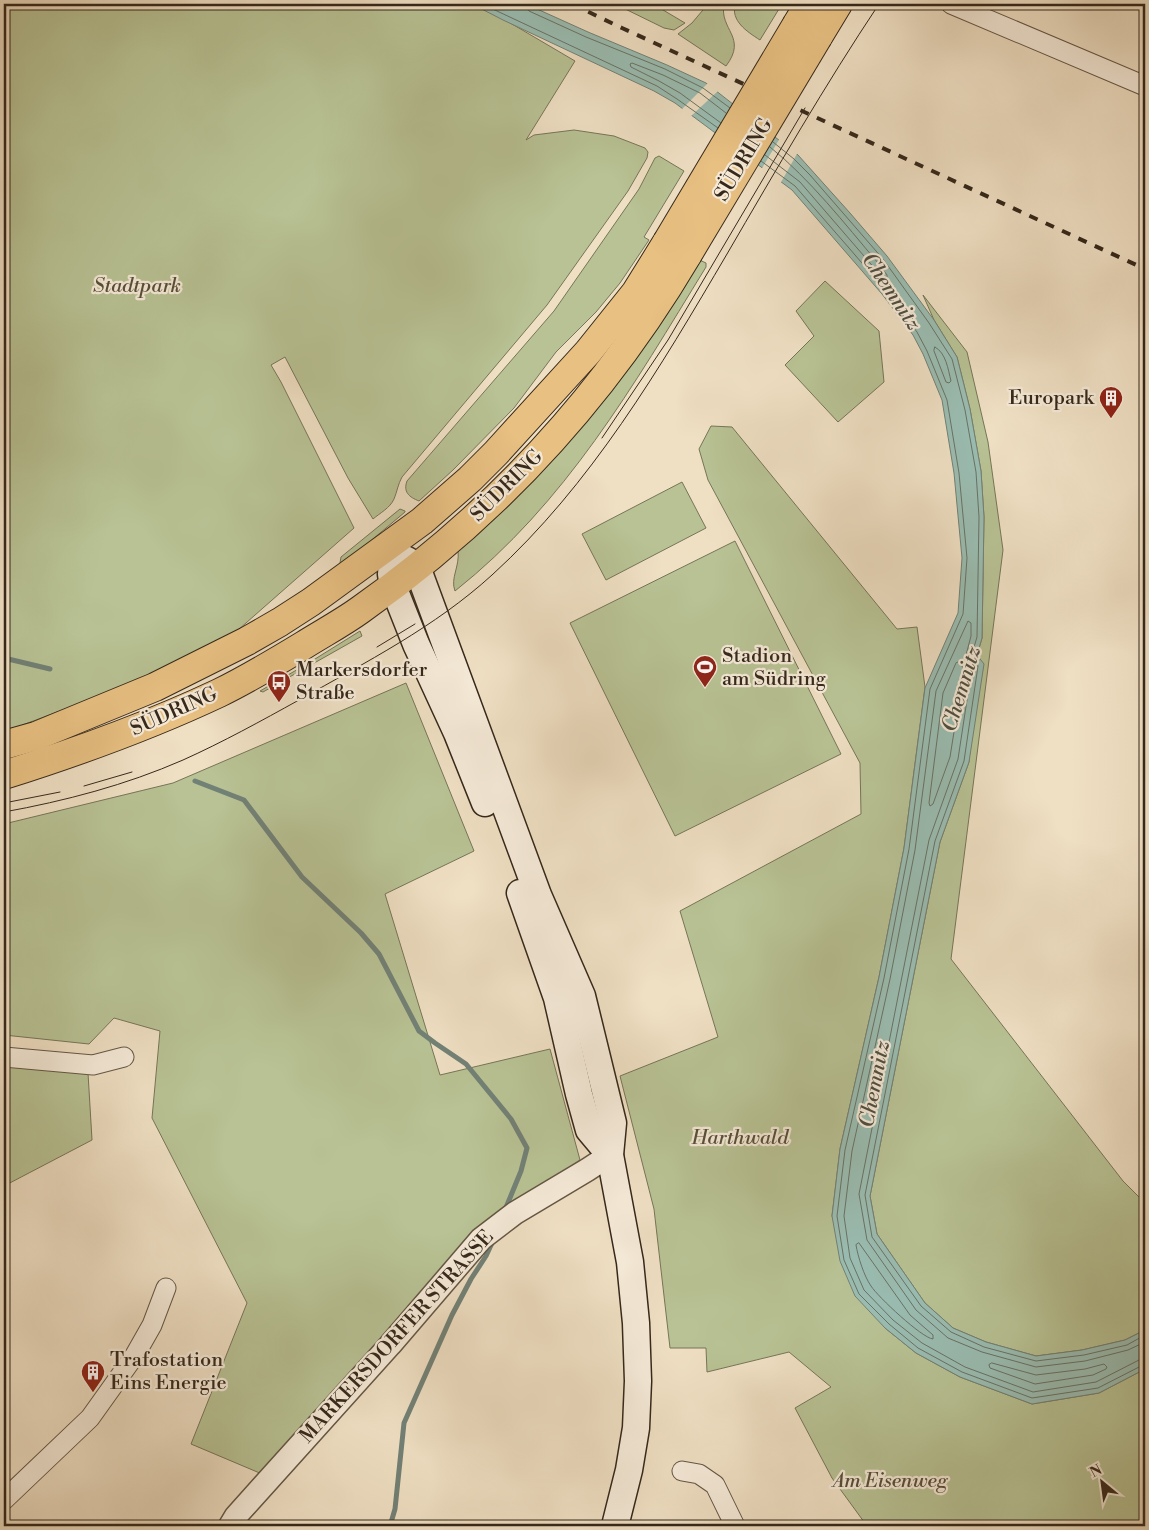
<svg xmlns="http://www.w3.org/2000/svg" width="1149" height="1530" viewBox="0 0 1149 1530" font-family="'Libre Bodoni',serif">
  <rect width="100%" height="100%" fill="#efdfc3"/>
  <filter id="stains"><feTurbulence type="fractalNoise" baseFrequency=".004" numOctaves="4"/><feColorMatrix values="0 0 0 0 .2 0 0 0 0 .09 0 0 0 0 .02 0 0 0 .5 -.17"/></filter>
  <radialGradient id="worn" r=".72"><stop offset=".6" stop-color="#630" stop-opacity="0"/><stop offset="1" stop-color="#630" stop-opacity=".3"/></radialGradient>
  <!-- green -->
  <g fill="#b8c294" stroke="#767558">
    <path d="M4,4H478L575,61L526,140L534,135L574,130L614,136L645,148L648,152L647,158L628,191L547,305L402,477C398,484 397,492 394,499C390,508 380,513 373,519L348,478L285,357L271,365L281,382L354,528L238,630L150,677L4,732Z"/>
    <polygon points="615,4 653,4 685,23 674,30 664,28"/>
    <path d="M708,4H724C719,30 748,37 726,66L678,34L692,23Z"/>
    <path d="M735,4H782L760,40C746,31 731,21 735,4Z"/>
    <path d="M659,156L684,171L644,237L649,240L620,283L596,312L556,352L514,408L453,470L419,501C409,497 403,492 407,481L554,311L639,189L655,158Z"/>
    <path d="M695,258L706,263V267C633,386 566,503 455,591C450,578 460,567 458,550Z"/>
    <polygon points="825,281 879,331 884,382 838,422 785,365 814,336 796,311"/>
    <polygon points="923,295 967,352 988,442 1003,550 951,959 1123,1181 1145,1203 1145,1330 1125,1340 1082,1350 1036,1356 986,1342 953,1328 925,1303 877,1234 870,1196 940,842 969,762 977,655 982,638 984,517 981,471 970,409 957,357 934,320"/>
    <polygon points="711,426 732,427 897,629 917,627 925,687 904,848 879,977 840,1149 832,1216 885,1328 916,1353 960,1377 1032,1404 1099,1393 1145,1369 1145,1526 867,1526 832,1478 795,1408 831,1387 789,1352 707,1372 706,1348 670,1348 654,1209 620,1076 718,1037 680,911 861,814 860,763 708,480 699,449"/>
    <polygon points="682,482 706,528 606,580 582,534"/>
    <polygon points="400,509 405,511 405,512 342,565 340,563 341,557"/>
    <polygon points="735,541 841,754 675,836 570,623"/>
    <polygon points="360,631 362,636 263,692 260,691 307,664"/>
    <polygon points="406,683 474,851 385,894 440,1075 550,1049 580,1160 473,1232 262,1474 191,1444 247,1303 152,1118 160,1031 114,1018 89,1044 4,1035 4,824 173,783"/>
    <polygon points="4,1064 88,1073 92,1140 4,1186"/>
  </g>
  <!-- water -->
  <polygon fill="#9abdb2" stroke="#728176" points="472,4 526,4 588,32 667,65 706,83 798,155 850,213 887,256 934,320 957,357 970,409 981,471 984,517 982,638 977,655 984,664 969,762 940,842 870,1196 877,1234 925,1303 953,1328 986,1342 1036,1356 1082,1350 1125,1340 1145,1330 1145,1369 1099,1393 1032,1404 960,1377 916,1353 885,1328 855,1296 840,1261 832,1216 840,1149 879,977 904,848 925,688 958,613 962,558 954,473 942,400 923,354 913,335 882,294 792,190 675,103 654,91 503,20"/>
  <!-- pier -->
  <g fill="#efdfc3">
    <polygon points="709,82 718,91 690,117 681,110"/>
    <polygon points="780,138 798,152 780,184 761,170"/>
  </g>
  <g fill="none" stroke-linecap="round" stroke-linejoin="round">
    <!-- shore -->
    <g stroke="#687266" stroke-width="1">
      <polyline points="482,4 657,86 677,99 718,128"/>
      <polyline points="526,4 527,8 529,11 586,37 665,69 703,88 730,108"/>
      <polyline points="721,123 680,93 659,81 631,67 630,64 632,63 663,75 700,93 726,113"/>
      <polyline points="773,142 794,159 810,175 883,259 929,323 952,359 965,410 976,472 979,517 977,637 972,654 978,666 964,761 935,841 865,1195 872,1237 921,1306 951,1332 984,1347 1036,1361 1084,1355 1127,1345 1145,1335"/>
      <path d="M765,155L800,182L883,278H887V275L878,263C844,223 811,180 770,147"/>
      <polyline points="761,161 795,186 849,248 886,291 917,332 927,351 947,400 959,473 967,558 963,614 930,689 909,849 884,978 845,1150 837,1216 844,1260 859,1294 889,1324 918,1348 962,1372 1032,1398 1098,1388 1141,1366 1145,1365"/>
      <path d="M935,347C946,353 948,369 951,381L949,383L946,382L934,351Z"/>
      <polygon points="959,662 964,669 950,757 933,804 930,806 929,803 943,693 956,663"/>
      <path d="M859,1243L910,1315L933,1335V1339C922,1338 878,1297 871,1286C864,1276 858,1257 856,1245Z"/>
      <polyline points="1145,1342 1128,1350 1085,1361 1036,1367 982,1352 948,1338 916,1310 867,1240 859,1194 929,840 958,759 972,667 966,655 971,636 971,623 968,621 936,691 915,850 890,979 852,1151 844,1216 850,1258 864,1290 893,1320 922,1343 965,1367 1033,1392 1096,1382 1139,1360 1145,1359"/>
      <polygon points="992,1363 1036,1375 1085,1369 1104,1364 1107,1367 1106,1369 1093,1375 1035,1384 990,1368 989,1365"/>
    </g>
    <!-- stream -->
    <g stroke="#728176" stroke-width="5">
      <polyline points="4,658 50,669"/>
      <polyline points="195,781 244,800 302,877 361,933 379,954 419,1031 435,1043 466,1064 511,1119 527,1148 521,1171 505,1210"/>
      <polyline points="390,1526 395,1509 404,1423 452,1315 471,1279 486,1256 492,1243"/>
    </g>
    <!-- minor casing -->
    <g stroke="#645645" stroke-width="21">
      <g id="minor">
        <polyline points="951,4 1145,86"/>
        <polyline points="4,1057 93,1065 124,1057"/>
        <polyline points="682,1471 699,1474 715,1485 735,1526"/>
        <polyline points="4,1500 90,1418 135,1355 152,1325 166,1288"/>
      </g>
    </g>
    <!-- tertiary casing -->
    <g stroke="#645645" stroke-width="25">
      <polyline id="tertiary" points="230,1526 236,1516 390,1345 481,1239 515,1213 587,1170 610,1155"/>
    </g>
    <!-- secondary casing -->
    <g stroke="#35281b" stroke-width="29">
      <g id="secondary">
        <path d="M376,555C393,553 404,556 417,567L538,895L582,996L613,1123L610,1155L630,1262L636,1323L638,1381L636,1428L629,1470L615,1526"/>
        <polyline points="392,564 391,574 393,586 416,644 457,733 485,803"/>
        <polyline points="520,893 557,998 579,1094 589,1130 610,1155"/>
      </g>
    </g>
    <!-- primary casing -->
    <g stroke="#35281b" stroke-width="30">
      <g id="primary">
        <polyline points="797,24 809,4"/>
        <polyline points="818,37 838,4"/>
        <polyline points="4,745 36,736 155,687 247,641 280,622 311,602 422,521 470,479 496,453 588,352 636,292 667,242"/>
        <path d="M4,775C77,752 149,726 219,693C248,679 276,662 304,645C323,633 342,623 360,610C495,515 604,396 688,254"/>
      </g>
    </g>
    <!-- minor -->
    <use href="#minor" stroke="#f5ead8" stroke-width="19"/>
    <!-- tertiary -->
    <use href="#tertiary" stroke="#f5ead8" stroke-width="22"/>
    <!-- secondary -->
    <use href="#secondary" stroke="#f5ead8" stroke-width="26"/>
    <!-- primary -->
    <use href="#primary" stroke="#e8c082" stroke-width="28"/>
    <!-- tram -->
    <g stroke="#35281b" stroke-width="1">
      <polyline points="602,438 668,340 805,108"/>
      <polyline points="377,647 415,624"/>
      <polyline points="84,786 132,772"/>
      <polyline points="4,803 60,792"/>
      <path d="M4,812C65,801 126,785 183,760C223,742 261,721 299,700C366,662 435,627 492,575C591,485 660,368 727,254C776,170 825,85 879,4"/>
    </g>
    <!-- rail -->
    <polyline stroke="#35281b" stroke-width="4" stroke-dasharray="9 9" stroke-linecap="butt" points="572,4 622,28 1145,269"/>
    <!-- primary-bridge casing -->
    <g stroke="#35281b" stroke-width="30" stroke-linecap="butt">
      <g id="primary-bridge">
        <polyline points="667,242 797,24"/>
        <polyline points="688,254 818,37"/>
      </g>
    </g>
    <!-- primary-bridge -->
    <use href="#primary-bridge" stroke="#e8c082" stroke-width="28"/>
  </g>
  <!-- icons -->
  <defs>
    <g id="building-pin" transform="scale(1.25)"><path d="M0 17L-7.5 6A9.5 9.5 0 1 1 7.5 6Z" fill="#8f2418" stroke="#f5ead8"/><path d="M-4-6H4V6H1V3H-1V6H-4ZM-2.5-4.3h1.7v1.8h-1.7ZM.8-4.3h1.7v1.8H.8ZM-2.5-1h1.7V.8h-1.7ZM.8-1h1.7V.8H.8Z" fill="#fff"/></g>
    <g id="stadium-pin" transform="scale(1.25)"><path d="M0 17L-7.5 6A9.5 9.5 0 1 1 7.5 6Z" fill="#8f2418" stroke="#f5ead8"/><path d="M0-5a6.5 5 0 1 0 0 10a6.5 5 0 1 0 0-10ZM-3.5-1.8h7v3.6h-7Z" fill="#fff"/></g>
    <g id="bus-pin" transform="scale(1.25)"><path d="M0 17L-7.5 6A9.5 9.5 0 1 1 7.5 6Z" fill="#8f2418" stroke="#f5ead8"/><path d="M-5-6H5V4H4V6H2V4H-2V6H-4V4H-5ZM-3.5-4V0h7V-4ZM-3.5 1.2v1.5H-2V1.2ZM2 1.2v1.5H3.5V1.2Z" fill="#fff"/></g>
  </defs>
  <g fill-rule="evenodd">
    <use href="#building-pin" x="1111" y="398"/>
    <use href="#stadium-pin" x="705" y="667"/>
    <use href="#bus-pin" x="279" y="682"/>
    <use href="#building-pin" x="93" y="1372"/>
  </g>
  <g text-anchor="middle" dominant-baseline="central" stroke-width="4.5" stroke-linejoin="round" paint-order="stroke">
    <!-- street labels -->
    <g font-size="20" fill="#35281b" stroke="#f5ead8">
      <text transform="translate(744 160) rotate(-59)">SÜDRING</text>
      <text transform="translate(507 486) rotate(-45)">SÜDRING</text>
      <text transform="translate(174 712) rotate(-24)">SÜDRING</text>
      <text transform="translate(397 1337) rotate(-48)">MARKERSDORFER STRASSE</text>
    </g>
    <!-- park labels -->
    <g font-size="20" font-style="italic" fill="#564e39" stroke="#f5ead8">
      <text x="137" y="286">Stadtpark</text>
      <text x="740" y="1138">Harthwald</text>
      <text x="890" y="1481">Am Eisenweg</text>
    </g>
    <!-- poi labels -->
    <g font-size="20" fill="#35281b" stroke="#f5ead8" text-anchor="start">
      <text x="1094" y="398" text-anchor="end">Europark</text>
      <text x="722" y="656">Stadion<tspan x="722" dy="23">am Südring</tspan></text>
      <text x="296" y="670">Markersdorfer<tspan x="296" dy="23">Straße</tspan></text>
      <text x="110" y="1360">Trafostation<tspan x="110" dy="23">Eins Energie</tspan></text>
    </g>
    <!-- water labels -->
    <g font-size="21" font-style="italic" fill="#4e4d41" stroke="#f5ead8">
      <text transform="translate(891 292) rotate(56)">Chemnitz</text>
      <text transform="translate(962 689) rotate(-73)">Chemnitz</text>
      <text transform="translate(875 1084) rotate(-79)">Chemnitz</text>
    </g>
  </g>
  <!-- margin -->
  <rect width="1149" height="1530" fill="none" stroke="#efdfc3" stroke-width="20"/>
  <rect x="5" y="5" width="1139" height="1520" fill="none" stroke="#35281b" stroke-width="2.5"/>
  <rect x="10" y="10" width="1129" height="1510" fill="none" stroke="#35281b"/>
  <!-- north arrow -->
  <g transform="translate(1102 1482) rotate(331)" stroke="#f5ead8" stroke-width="4" paint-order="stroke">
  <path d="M0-4L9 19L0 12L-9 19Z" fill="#35281b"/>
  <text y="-8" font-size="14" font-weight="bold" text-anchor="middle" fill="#35281b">N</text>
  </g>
  <rect width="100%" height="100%" filter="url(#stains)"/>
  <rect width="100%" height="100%" fill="url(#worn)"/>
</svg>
